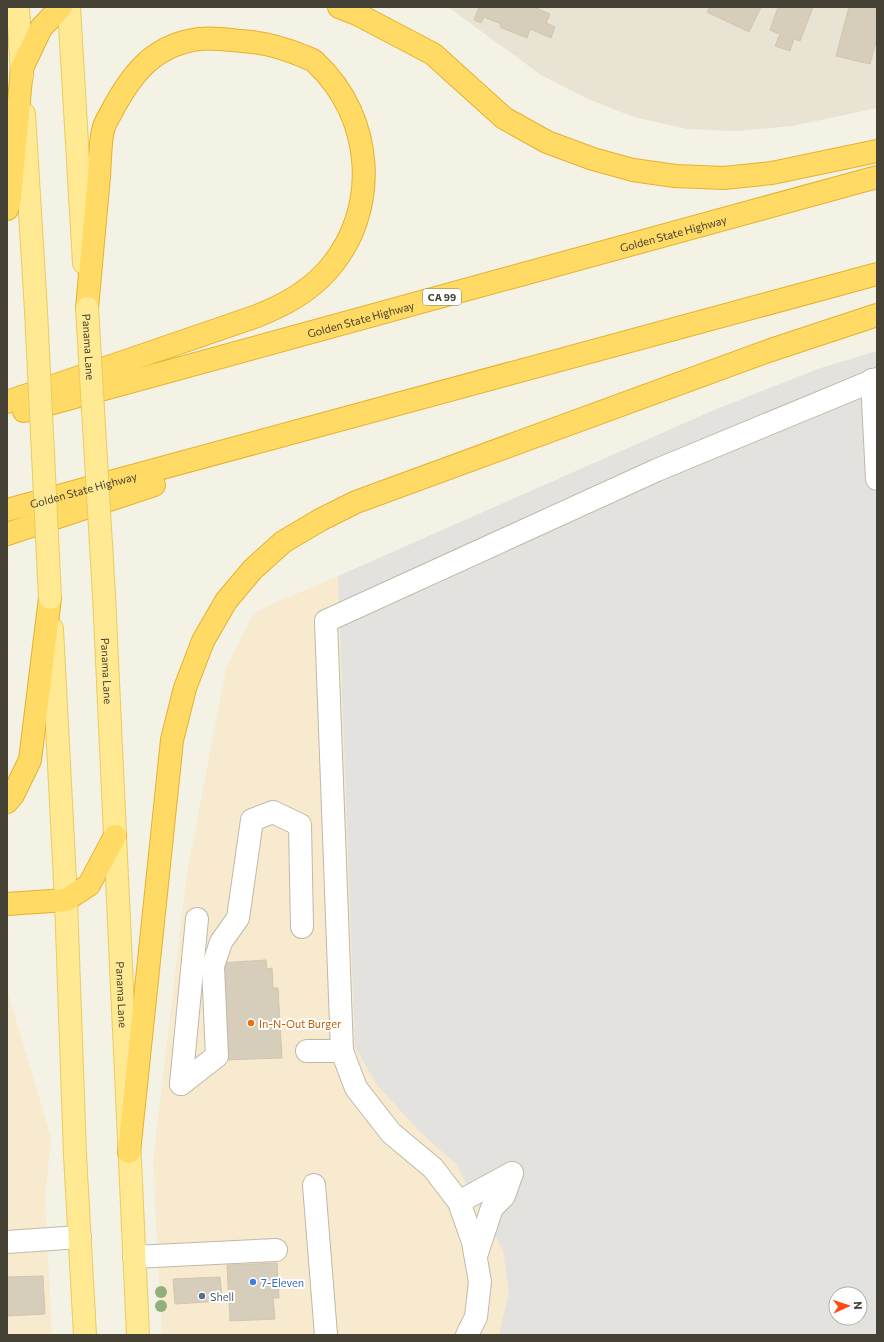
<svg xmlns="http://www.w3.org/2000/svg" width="884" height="1342" viewBox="0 0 884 1342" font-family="Commissioner,sans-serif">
  <rect width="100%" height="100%" fill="#f4f1e5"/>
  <!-- residential -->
  <polygon fill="#e8e3d3" points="448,7 877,7 877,108 792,126 737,131 687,129 634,117 588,99 541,75"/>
  <!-- commercial -->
  <g fill="#f7eacf" fill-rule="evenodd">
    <path d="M877,351V1335H162L153,1162L187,873L226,669L253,615L267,606L502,508L818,369ZM836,1294H860V1318H836Z"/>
    <polygon points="7,990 51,1138 45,1197 52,1335 7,1335"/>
  </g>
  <!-- parking -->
  <path fill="#e4e2de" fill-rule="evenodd" d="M877,351V1335H499L509,1292L503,1250L486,1221L456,1164L420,1132L377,1085L355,1047L338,576L714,410L818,369ZM836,1294H860V1318H836Z"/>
  <!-- building -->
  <g fill="#d6cdba" stroke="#d1c6ad">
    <polygon points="479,7 534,7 550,14 546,23 555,27 551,38 530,29 527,38 500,27 501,24 484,17 481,23 474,20"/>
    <polygon points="710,7 761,7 749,32 707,12"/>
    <polygon points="778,7 813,7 800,41 794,39 790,51 775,46 780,34 770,30"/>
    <polygon points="849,7 877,7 877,38 870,64 836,56"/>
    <polygon points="266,960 267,969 272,968 273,988 278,988 282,1058 224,1060 219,963"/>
    <polygon points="277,1263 279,1298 273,1298 275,1319 230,1321 227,1265"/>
    <polygon points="43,1276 45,1314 7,1316 7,1277"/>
    <polygon points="220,1277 222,1301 175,1304 173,1279"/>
  </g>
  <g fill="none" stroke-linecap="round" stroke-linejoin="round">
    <!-- minor casing -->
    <g stroke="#bfb9a8" stroke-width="24">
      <g id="minor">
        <polyline points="872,380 877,479"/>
        <polyline points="307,1051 342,1051"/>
        <polyline points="181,1084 217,1056 213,966 221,942 238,918 252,820 273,812 300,825 302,927"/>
        <polyline points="181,1084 197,919"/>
        <polyline points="314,1185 326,1335"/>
        <polyline points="459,1202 512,1173"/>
        <polyline points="7,1242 80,1237"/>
        <polyline points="476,1256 492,1208 504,1196 512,1173"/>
        <polyline points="134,1257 276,1250"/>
        <polyline points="467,1335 476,1317 480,1282 473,1242 459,1202 433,1168 391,1133 356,1088 342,1051 326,621 657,470 877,379"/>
      </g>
    </g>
    <!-- major casing -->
    <g stroke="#e9cc5e" stroke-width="24">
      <g id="major">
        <polyline points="18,7 22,76"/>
        <polyline points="69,7 84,263"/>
        <polyline points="24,114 36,311"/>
        <path id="s1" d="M104,595L138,1335"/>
        <polyline points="52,629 66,900 75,1155 85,1335"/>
      </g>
    </g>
    <!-- highway casing -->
    <g stroke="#e4b22f" stroke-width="24">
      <g id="highway">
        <polyline points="339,7 357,14 433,54 504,118 547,142 593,159 633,170 675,176 724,178 772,173 877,151"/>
        <polyline points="7,209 10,198 22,68 41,28 61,7"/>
        <path d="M7,402L257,316C284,305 307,293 327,271C381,211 374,117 316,63C313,59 307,58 303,56C286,49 270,44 252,42C235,41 216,37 199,39C155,45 134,71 114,107C111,114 106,120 104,127C100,137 100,164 99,176C95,220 91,264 87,308"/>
        <path id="s2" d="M24,411L877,177"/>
        <path id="s3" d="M7,510L877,274"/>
        <polyline points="7,534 154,485"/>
        <polyline points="7,802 13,795 30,760 50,598"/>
        <polyline points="7,904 66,900 89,885 115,836"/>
        <polyline points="129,1152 172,740 185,688 203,641 226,601 253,569 283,542 320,520 356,502 771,350 877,315"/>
      </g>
    </g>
    <!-- minor -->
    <use href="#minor" stroke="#fff" stroke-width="22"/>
    <!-- major -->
    <use href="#major" stroke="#ffea93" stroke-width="22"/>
    <!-- highway -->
    <use href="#highway" stroke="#ffda65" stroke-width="22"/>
    <!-- major-bridge casing -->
    <g stroke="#e9cc5e" stroke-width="24" stroke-linecap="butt">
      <g id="major-bridge">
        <path id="s4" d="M87,308L104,595"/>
        <polyline points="36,311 50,598"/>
      </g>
    </g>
    <!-- major-bridge -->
    <use href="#major-bridge" stroke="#ffea93" stroke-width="22"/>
  </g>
  <!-- trees -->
  <g fill="#90b07b">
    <circle cx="161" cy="1292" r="6"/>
    <circle cx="161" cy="1306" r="6"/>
  </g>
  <!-- markers -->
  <circle fill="#e8710a" stroke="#fff" stroke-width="1.5" cx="251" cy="1023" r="4"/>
  <circle fill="#3f7fe0" stroke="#fff" stroke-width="1.5" cx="253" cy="1282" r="4"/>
  <circle fill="#5c6f8a" stroke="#fff" stroke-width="1.5" cx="202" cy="1296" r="4"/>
  <g text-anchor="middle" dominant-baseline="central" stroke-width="4" stroke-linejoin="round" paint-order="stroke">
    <!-- shield labels -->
    <rect fill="#fff" stroke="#7e7a72" stroke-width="1" x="423" y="289" width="38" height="16" rx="3"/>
    <g font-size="10" font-weight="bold" fill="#464135">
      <text x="442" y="297">CA 99</text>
    </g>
    <!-- street labels -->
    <g font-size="11" fill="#464135" stroke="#fff">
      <text stroke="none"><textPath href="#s2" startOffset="673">Golden State Highway</textPath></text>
      <text stroke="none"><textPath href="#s2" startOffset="349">Golden State Highway</textPath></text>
      <text stroke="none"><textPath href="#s4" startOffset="39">Panama Lane</textPath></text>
      <text stroke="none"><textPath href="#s3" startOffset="79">Golden State Highway</textPath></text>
      <text stroke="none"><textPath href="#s1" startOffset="76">Panama Lane</textPath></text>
      <text stroke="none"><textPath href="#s1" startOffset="400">Panama Lane</textPath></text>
    </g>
    <!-- food labels -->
    <g font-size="11" fill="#c56008" stroke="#fff" text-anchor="start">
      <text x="259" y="1023">In-N-Out Burger</text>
    </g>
    <!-- shop labels -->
    <g font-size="11" fill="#366cbe" stroke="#fff" text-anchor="start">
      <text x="261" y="1282">7-Eleven</text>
    </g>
    <!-- service labels -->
    <g font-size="11" fill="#4e5e75" stroke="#fff" text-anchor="start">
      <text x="210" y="1296">Shell</text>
    </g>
  </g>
  <!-- border -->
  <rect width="884" height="1342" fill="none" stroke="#464135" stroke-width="16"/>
  <!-- north arrow -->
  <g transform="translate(848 1306) rotate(87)"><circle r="19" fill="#ffffff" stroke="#b5b3ae"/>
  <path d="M0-3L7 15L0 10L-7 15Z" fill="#ff4b11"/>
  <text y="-6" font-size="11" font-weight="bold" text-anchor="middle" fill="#464135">N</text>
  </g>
</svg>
